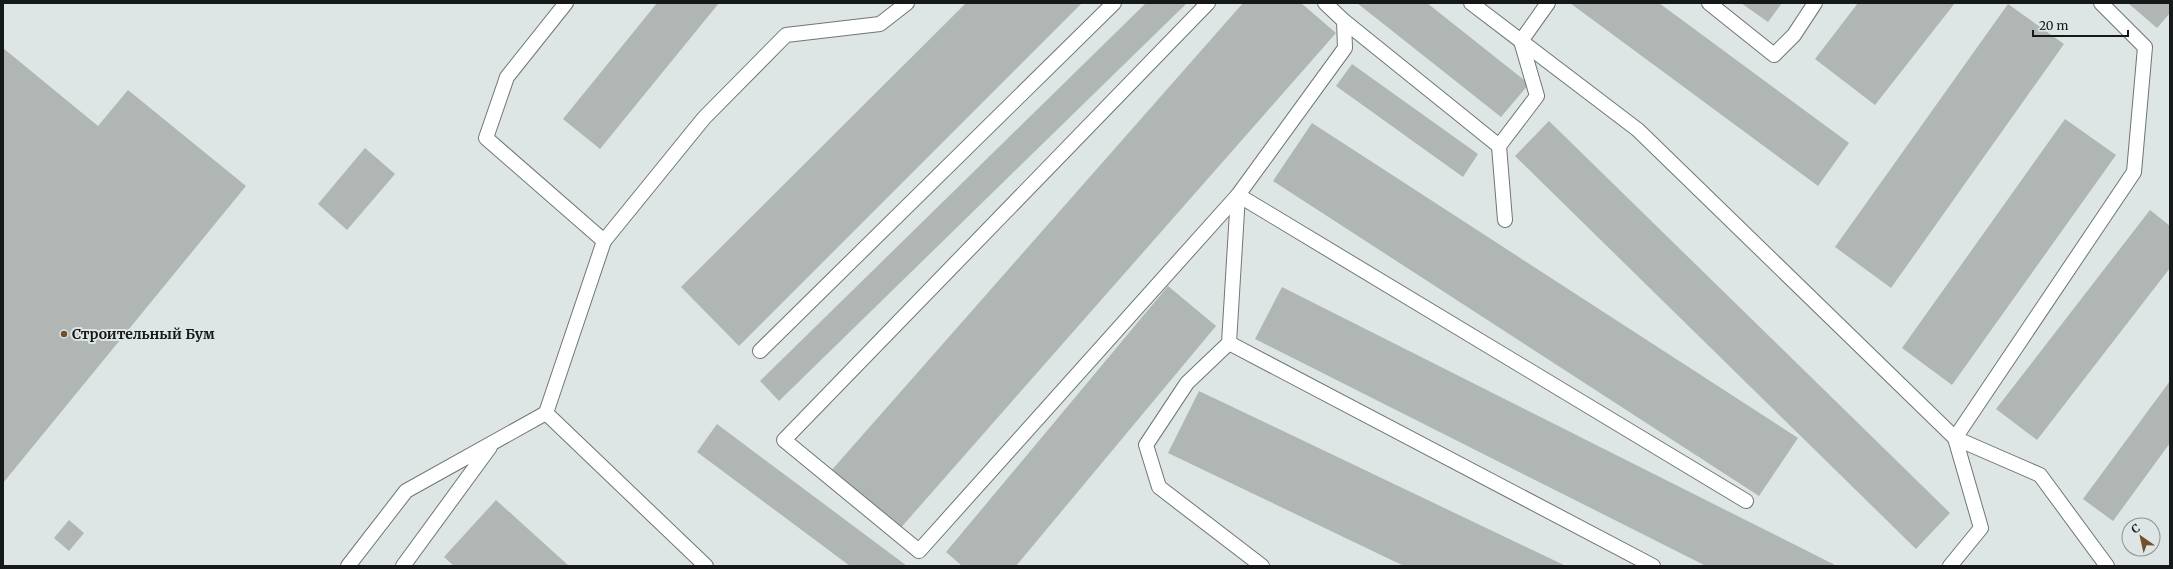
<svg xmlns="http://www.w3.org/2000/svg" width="2173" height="569" viewBox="0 0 2173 569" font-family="Merriweather,serif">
  <rect width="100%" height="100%" fill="#dee5e5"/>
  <!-- building -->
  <g fill="#b0b6b4">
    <polygon points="657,3 719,3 600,149 563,119"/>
    <polygon points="966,3 1082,3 739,346 681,287"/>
    <polygon points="1146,3 1187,3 779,401 760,381"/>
    <polygon points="1243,3 1301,3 1336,33 898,531 830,472"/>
    <polygon points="1357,3 1427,3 1529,84 1501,117"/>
    <polygon points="1570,3 1659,3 1849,143 1818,186"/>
    <polygon points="1741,3 1782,3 1768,22"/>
    <polygon points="1858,3 1955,3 1875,105 1815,59"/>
    <polygon points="2128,3 2170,3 2170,13 2157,28"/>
    <polygon points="2008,4 2064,44 1891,288 1835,247"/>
    <polygon points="3,48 98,126 128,90 246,186 3,483"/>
    <polygon points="1352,64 1478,154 1463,177 1336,86"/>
    <polygon points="2065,119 2116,155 1952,385 1902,348"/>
    <polygon points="1549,121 1950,513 1916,549 1515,156"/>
    <polygon points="1312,123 1798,438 1759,496 1273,181"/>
    <polygon points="365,148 395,174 347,230 318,204"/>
    <polygon points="2150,210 2170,226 2170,268 2037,440 1996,409"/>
    <polygon points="1168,286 1216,326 1016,566 962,566 946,552"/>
    <polygon points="1282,287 1837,566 1706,566 1255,339"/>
    <polygon points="2170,381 2170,443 2113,521 2083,499"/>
    <polygon points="1199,391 1566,566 1404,566 1168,453"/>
    <polygon points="717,424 907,566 850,566 697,452"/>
    <polygon points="496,500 569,566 454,566 444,557"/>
    <polygon points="69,520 84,533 69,551 54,538"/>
  </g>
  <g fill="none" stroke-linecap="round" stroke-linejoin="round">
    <!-- service casing -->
    <g stroke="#707676" stroke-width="16">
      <g id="service">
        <polyline points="566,3 507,77 486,138 604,241 704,118 786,35 880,24 907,3"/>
        <polyline points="1208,3 784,440 919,551 1238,195 1746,501"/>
        <polyline points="1471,3 1638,130 1955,438 2040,475 2107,566"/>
        <polyline points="1709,3 1774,55 1794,35 1815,3"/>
        <polyline points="1344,21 1499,146"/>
        <polyline points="1505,220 1499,146 1537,96 1521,41 1548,3"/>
        <polyline points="604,241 546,413 706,566"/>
        <polyline points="1229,343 1653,566"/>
        <polyline points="760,351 1114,3"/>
        <polyline points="348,566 406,491 546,413"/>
        <polyline points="403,566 490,447"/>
        <polyline points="1262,566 1159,487 1146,445 1187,383 1229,343 1238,195 1345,48 1344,21 1325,3"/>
        <polyline points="1950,566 1981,528 1955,438 2134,172 2145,47 2101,3"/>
      </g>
    </g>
    <!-- service -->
    <use href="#service" stroke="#fff" stroke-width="14"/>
  </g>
  <!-- markers -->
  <circle fill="#744f2a" stroke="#dee5e5" stroke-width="1.5" cx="64" cy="334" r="4"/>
  <g text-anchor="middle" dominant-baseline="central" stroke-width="4" stroke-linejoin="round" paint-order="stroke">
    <!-- poi labels -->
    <g font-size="14" font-weight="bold" fill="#161919" stroke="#dee5e5" text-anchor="start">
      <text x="72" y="334">Строительный Бум</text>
    </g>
  </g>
  <!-- border -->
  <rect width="2173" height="569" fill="none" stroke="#161919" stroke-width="8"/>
  <!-- north arrow -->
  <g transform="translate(2141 537) rotate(326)"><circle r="19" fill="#dee5e5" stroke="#8e9393"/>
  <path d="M0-3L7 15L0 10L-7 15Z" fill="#744f2a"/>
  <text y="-6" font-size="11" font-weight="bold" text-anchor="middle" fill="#161919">С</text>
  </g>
  <!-- scale -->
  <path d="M2033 30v6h95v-6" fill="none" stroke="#161919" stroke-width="2"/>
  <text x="2039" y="30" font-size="12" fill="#161919" stroke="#dee5e5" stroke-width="3" paint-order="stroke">20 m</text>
</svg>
